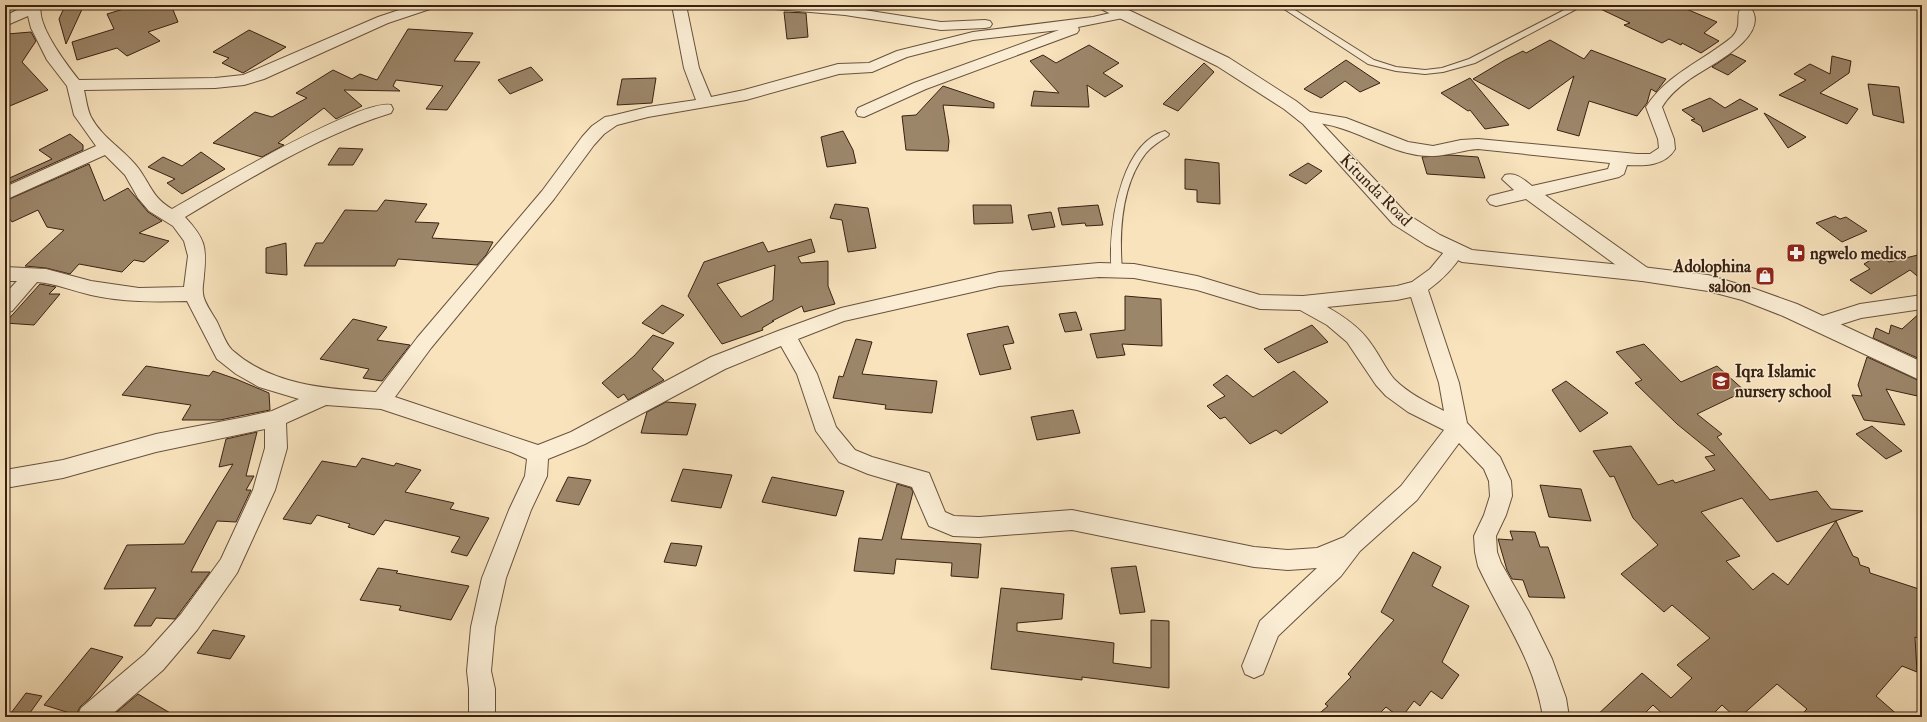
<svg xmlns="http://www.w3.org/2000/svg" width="1927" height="722" viewBox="0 0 1927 722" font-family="'IM FELL Double Pica',serif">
  <rect width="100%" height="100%" fill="#f8e3bd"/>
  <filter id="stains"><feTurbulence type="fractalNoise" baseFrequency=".005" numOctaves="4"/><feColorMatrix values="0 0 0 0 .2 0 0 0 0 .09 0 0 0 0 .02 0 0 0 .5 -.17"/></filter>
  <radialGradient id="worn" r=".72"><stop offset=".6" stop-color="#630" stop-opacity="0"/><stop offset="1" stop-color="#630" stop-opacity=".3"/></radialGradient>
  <!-- building -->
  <g fill="#9c866a" stroke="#392111" fill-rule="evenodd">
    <polygon points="84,5 66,44 59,19 64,8"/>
    <polygon points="129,5 171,5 178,22 148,32 160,41 127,56 117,48 77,60 72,42 114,29 107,14 127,8"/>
    <polygon points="1592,5 1677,5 1717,22 1704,33 1719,41 1701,53 1682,43 1681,45 1669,39 1662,43 1624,25 1630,23"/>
    <polygon points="784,12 806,13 808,37 787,39"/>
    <polygon points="408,29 473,33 454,61 480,62 447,110 426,109 443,86 396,80 393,86 400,91 344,90 362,106 336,119 324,108 278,143 284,145 262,157 213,143 255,112 272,117 307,98 296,93 333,70 352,79 360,74 377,80"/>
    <polygon points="249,30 286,47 243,73 222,63 229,58 213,52"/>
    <polygon points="31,32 36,41 22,62 48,90 5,108 5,50 7,34"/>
    <polygon points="1550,40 1584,59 1591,50 1666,79 1656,92 1651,89 1647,103 1637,116 1589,101 1579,136 1557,130 1574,76 1529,109 1473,79 1505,60 1523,51 1526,53"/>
    <polygon points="1089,45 1119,63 1103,73 1123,86 1105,97 1087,85 1089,107 1031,106 1034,91 1059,93 1030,61 1043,55 1056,63"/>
    <polygon points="1731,54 1746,61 1728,75 1712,67"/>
    <polygon points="1832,56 1851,61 1849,73 1820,93 1858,109 1847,124 1779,95 1806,80 1794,74 1810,64 1830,74"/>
    <polygon points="1346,60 1380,83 1360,92 1345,81 1321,98 1304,89"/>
    <polygon points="1204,63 1214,72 1178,111 1163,104"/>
    <polygon points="531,67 543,80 510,94 498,80"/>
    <polygon points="656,78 652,103 617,105 622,79"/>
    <polygon points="1470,78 1509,125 1485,129 1470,110 1468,111 1441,93"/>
    <polygon points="1868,84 1899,87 1904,123 1873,115"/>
    <polygon points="943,86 994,103 994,108 943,105 949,141 948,151 906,150 902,116 916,115"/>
    <polygon points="1710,98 1725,108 1740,99 1758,109 1703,132 1701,126 1691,120 1695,119 1682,110"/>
    <polygon points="1764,113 1806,137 1788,148"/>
    <polygon points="843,131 853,150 856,163 827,167 821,137"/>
    <polygon points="70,134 83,145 83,150 5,185 5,180 52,159 39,150"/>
    <polygon points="339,148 363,149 353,165 328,165"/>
    <polygon points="201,152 225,169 182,194 167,183 175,179 148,167 163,157 182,166"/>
    <polygon points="1450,155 1478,157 1485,178 1427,174 1422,157"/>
    <polygon points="1185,159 1219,163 1220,204 1197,202 1197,190 1185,189"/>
    <polygon points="1308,163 1322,171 1306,184 1289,175"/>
    <polygon points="89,164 104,201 128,188 148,212 162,221 139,233 169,241 144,262 134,260 122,272 79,264 70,274 46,268 25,266 64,230 47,227 38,210 12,222 5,212 5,201"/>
    <polygon points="385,200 427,204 415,222 439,223 432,238 493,242 486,255 477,265 398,259 395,266 304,266 316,243 323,243 345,210 377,211"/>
    <polygon points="835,204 868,208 876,248 848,252 842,220 830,218"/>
    <polygon points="973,205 1011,205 1013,223 974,224"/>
    <polygon points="1098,205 1103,225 1086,226 1085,223 1062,225 1058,208"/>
    <polygon points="1051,212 1055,227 1032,230 1028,215"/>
    <polygon points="1835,216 1840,219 1846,217 1867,231 1842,242 1816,223"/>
    <path d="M811,239L815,252L798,257L801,263L828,261V286L835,304L804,312L802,306L772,321H774L762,328L763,330L722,344L688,296L704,262L763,242L768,252ZM775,265L773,300L741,317L717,284Z"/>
    <polygon points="286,243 287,275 266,273 266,248"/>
    <polygon points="1922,254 1922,280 1910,270 1871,294 1850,280 1870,269 1864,264 1879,255 1889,262"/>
    <polygon points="40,284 56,287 49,294 60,294 34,325 5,323"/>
    <polygon points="1125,296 1161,299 1162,346 1122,344 1125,355 1097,358 1090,334 1125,330"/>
    <polygon points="662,305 684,315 663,334 642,323"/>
    <polygon points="1922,311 1922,360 1873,338 1876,328 1889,334 1891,325 1902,329"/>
    <polygon points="1076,312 1082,330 1065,332 1059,314"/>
    <polygon points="353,319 387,327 377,340 410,345 382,381 363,378 369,369 320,359"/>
    <polygon points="1312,325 1328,342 1278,363 1264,349"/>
    <polygon points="1008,326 1014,343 1003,345 1011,369 980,375 967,334"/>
    <polygon points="653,335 674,343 652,369 664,380 628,400 624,394 618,398 602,383 634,356"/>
    <polygon points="856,339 872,342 862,374 937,381 932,413 885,409 886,405 833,398 839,376 843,377"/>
    <polygon points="1644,344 1681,382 1717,366 1745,391 1697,414 1722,434 1717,437 1770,500 1817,491 1831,509 1863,511 1777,542 1742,498 1701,512 1740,556 1726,561 1753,590 1773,573 1788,585 1836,521 1853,556 1858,558 1860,565 1869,568 1870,573 1922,590 1922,640 1915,637 1917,672 1902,666 1876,696 1900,717 1799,717 1807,709 1777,684 1740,717 1735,717 1722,705 1710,717 1666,717 1653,705 1641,717 1595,717 1642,673 1671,698 1692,678 1677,665 1710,638 1672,605 1664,612 1621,574 1658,545 1633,518 1614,476 1610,477 1593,451 1631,446 1658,485 1673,480 1675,483 1715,470 1705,457 1715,455 1677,424 1635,383 1642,380 1616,352"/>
    <polygon points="1867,357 1922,382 1922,397 1886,389 1905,425 1864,420 1852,395 1862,396 1858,385"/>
    <polygon points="146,366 209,376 213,371 236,379 269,393 270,410 220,420 182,420 191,405 122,395"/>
    <polygon points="1294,371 1328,402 1281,434 1276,430 1250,444 1225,417 1220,419 1207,406 1225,396 1213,385 1227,375 1253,397"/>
    <polygon points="1566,381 1608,413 1580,432 1552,390"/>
    <polygon points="666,402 696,404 687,435 641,433 647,412"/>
    <polygon points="1073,410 1080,433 1037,440 1031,417"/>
    <polygon points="1872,426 1902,451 1886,459 1856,434"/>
    <polygon points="257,432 246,476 254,476 246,490 251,490 236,522 217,521 191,572 210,572 175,619 156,618 151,626 134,626 156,588 104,589 127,545 184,544 233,464 219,467 226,439"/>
    <polygon points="362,458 394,466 396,463 421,470 405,492 454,503 450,509 489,518 467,556 451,552 460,537 385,520 374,535 348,527 350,524 317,515 311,524 283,519 322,461 356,467"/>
    <polygon points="683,469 732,475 721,508 671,501"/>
    <polygon points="568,477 591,480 579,505 556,501"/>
    <polygon points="772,477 844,491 836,516 762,502"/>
    <polygon points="897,484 911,488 913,492 901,539 981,544 978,578 951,576 952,563 896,559 894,574 854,571 859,538 882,540"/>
    <polygon points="1540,485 1581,489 1591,521 1549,517"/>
    <polygon points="1510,531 1535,532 1540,547 1548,547 1565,598 1529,597 1523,580 1512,579 1507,570 1498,539 1513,540"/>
    <polygon points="671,543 702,546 696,566 664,562"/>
    <polygon points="1413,552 1441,567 1432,586 1469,606 1442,662 1459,675 1442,699 1431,691 1420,706 1414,701 1402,717 1399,717 1386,707 1376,717 1315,717 1328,706 1325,704 1351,677 1348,674 1394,620 1381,612"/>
    <polygon points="1136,566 1145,612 1120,614 1111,568"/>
    <polygon points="378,568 398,571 396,573 469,586 451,620 399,610 401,606 360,600"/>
    <polygon points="1001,588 1064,594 1062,619 1017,623 1017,631 1114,643 1113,663 1151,668 1151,620 1169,621 1169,688 1082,677 1082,680 991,669"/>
    <polygon points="213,630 245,636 230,659 197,653"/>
    <polygon points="91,648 123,657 90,698 80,707 76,715 44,705"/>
    <polygon points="26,693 42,696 27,717 8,717"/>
    <polygon points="138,694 177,717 111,717"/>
  </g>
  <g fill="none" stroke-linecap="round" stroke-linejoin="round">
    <!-- service casing -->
    <g stroke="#69523c" stroke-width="2">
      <g id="service">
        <polygon points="1278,5 1287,5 1374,60 1396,67 1425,70 1442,68 1469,59 1574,5 1584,5 1475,63 1443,72 1425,74 1396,71 1368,64"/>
        <path d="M1165,131L1169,134L1168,136C1160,141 1152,146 1146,153C1121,185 1119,232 1122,271L1117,274L1114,273C1110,267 1111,256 1111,249C1112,213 1123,143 1165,131Z"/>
      </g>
    </g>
    <!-- minor casing -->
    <g stroke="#69523c" stroke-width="2">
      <g id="minor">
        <path d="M27,5H41C36,25 67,65 79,80L215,78L243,75L378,17L414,5H435L433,8L388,23L264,79L244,85L215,88L84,90C86,98 87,109 91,117C102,138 125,150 139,169C151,186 153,198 172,209C205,190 361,98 391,105L393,109L391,113C319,135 249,179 185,217C205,239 207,246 204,275C204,280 202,287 203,293C203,301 212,313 216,320C221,329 225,343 232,350C271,385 326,389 376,392L417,338L542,191L582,137L592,126L605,117L611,116L648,107L696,100L684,68L672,5H686L699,68L711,97L744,90L838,64L869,63L897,51L973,32L1093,17L1123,10L1128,11L1130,14L1128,17L1078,27L1079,30L1077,33L926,89L864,117L858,116L856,112L858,108L914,83L1059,30L973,40L907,57L872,72L839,74L746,100L648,117L617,125L604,134L594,145L554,199L431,348L395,397L538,445L571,432L711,357L778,331L841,308L999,272L1099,263L1134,264L1197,276L1260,295L1303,296L1397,286L1412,282L1430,269L1449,246L1455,244L1461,246L1464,251C1455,267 1443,279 1428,290L1459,383L1467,423L1500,457L1511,481L1512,496L1506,515L1496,536L1497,552L1501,563L1529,612L1552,659L1566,698L1569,717H1543C1534,659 1502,618 1478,566L1475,552L1474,536L1484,515L1490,496L1489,481L1484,469L1459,443L1417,500L1360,551L1341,576L1278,636L1263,674L1254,678L1245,674L1242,666L1260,621L1317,568L1288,570L1254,567L1072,530L979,537L953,536L929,526L912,487L868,474L839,462L816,431L797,374L781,346L725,369L585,444L548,459L547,476L531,510L506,578L495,627L491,671L495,689V717H469V689L467,671L471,627L482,578L509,510L525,476L527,459L511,452L381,409L326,405L286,423L287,448L275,490L237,573L197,630L163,670L109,717H77L81,708L145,654L181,614L221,559L253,490L265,448V429L156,452L63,478L5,488V470L63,460L156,434L245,417L272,411L299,399L259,387L236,374L217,359L187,301C155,302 123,302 91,295C73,291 55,283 37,282L12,311L5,313V294L17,281H5V267L46,269L91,281L139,288L184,287L188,256L184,241L173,226L149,211L138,198L125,175L105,155L5,200V187L96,146L74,115L67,86L47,60L31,28L28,16L5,26V16ZM1099,277L1134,278L1197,290L1260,309L1300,310L1327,325L1347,342L1376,385L1386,396L1408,412L1444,430L1401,486L1344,537L1317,548L1288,550L1254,547L1072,510L979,517L954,516L945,512L929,473L872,457L855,450L836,427L817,374L798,339L844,321L999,286ZM1411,297L1439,383L1444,411C1426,402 1408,393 1394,379C1385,368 1380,356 1372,345C1361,328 1345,317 1327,307L1397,300Z"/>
        <polygon points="768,5 845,7 941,22 985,20 990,21 992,24 990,27 985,28 941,30 845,15 775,9 770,8"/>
        <path d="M1746,7L1751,8C1771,37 1708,66 1690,79C1679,87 1669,95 1662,107L1674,139L1675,149C1665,166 1645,166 1627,165L1624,174L1619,177L1545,195L1649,269L1651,274L1649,279L1642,281L1635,279L1526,199L1496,206L1490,204L1487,200L1490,196L1514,190L1502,179L1505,175C1516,172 1523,179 1532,186L1608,169L1610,163L1478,149C1463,150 1446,156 1433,156C1399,157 1369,136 1337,127C1325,123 1311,123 1298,120L1296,116L1298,112L1304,111L1346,118L1408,142L1433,146L1461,140L1478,139L1637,154H1650L1659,148L1658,139L1646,107C1667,74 1703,61 1732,37C1743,26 1735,16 1741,8Z"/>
        <polygon points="1922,295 1922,309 1861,318 1820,331 1813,329 1810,324 1813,319 1860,304"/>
      </g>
    </g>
    <!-- tertiary casing -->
    <g stroke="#69523c" stroke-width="2">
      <polygon id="tertiary" points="1097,5 1118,5 1229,58 1296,101 1315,116 1407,214 1440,235 1472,250 1642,267 1708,275 1755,289 1797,304 1922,362 1922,381 1783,316 1742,300 1708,291 1642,281 1462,262 1426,245 1393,224 1303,124 1284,109 1217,66 1099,8"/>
    </g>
    <!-- service -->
    <use href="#service" fill="#faedd4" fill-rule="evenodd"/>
    <!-- minor -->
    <use href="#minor" fill="#faedd4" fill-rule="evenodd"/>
    <!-- tertiary -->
    <use href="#tertiary" fill="#faedd4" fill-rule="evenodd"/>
  </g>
  <!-- icons -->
  <defs>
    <g id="pharmacy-square" transform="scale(1)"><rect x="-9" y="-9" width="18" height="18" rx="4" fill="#8f2418" stroke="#faedd4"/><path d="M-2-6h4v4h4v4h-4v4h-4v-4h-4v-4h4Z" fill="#fff"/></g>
    <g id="shop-square" transform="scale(1)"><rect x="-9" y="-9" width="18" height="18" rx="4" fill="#8f2418" stroke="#faedd4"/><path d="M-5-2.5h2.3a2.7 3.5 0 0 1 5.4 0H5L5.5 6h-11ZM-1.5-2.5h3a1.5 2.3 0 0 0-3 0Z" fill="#fff"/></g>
    <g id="school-square" transform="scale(1)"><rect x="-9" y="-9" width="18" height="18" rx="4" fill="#8f2418" stroke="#faedd4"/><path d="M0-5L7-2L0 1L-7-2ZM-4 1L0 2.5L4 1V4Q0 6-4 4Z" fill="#fff"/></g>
  </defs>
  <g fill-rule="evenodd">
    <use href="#pharmacy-square" x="1796" y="253"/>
    <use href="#shop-square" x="1765" y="276"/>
    <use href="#school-square" x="1721" y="381"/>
  </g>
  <g text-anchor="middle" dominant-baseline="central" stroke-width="3" stroke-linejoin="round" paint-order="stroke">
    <!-- street labels -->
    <g font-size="17" fill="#392111" stroke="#faedd4">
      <text transform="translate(1376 190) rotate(45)">Kitunda Road</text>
    </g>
    <!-- poi labels -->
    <g font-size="17" font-weight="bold" fill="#392111" stroke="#faedd4" text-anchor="start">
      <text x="1810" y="253">ngwelo medics</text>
      <text x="1751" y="266" text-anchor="end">Adolophina<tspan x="1751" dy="20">saloon</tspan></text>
      <text x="1735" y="371">Iqra Islamic<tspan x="1735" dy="20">nursery school</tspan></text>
    </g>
  </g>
  <!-- margin -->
  <rect width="1927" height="722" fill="none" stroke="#f8e3bd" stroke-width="20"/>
  <rect x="6" y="6" width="1915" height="710" fill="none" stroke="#392111" stroke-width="2"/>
  <rect x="10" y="10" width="1907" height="702" fill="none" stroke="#392111"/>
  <rect width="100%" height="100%" filter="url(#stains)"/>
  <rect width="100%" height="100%" fill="url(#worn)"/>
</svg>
